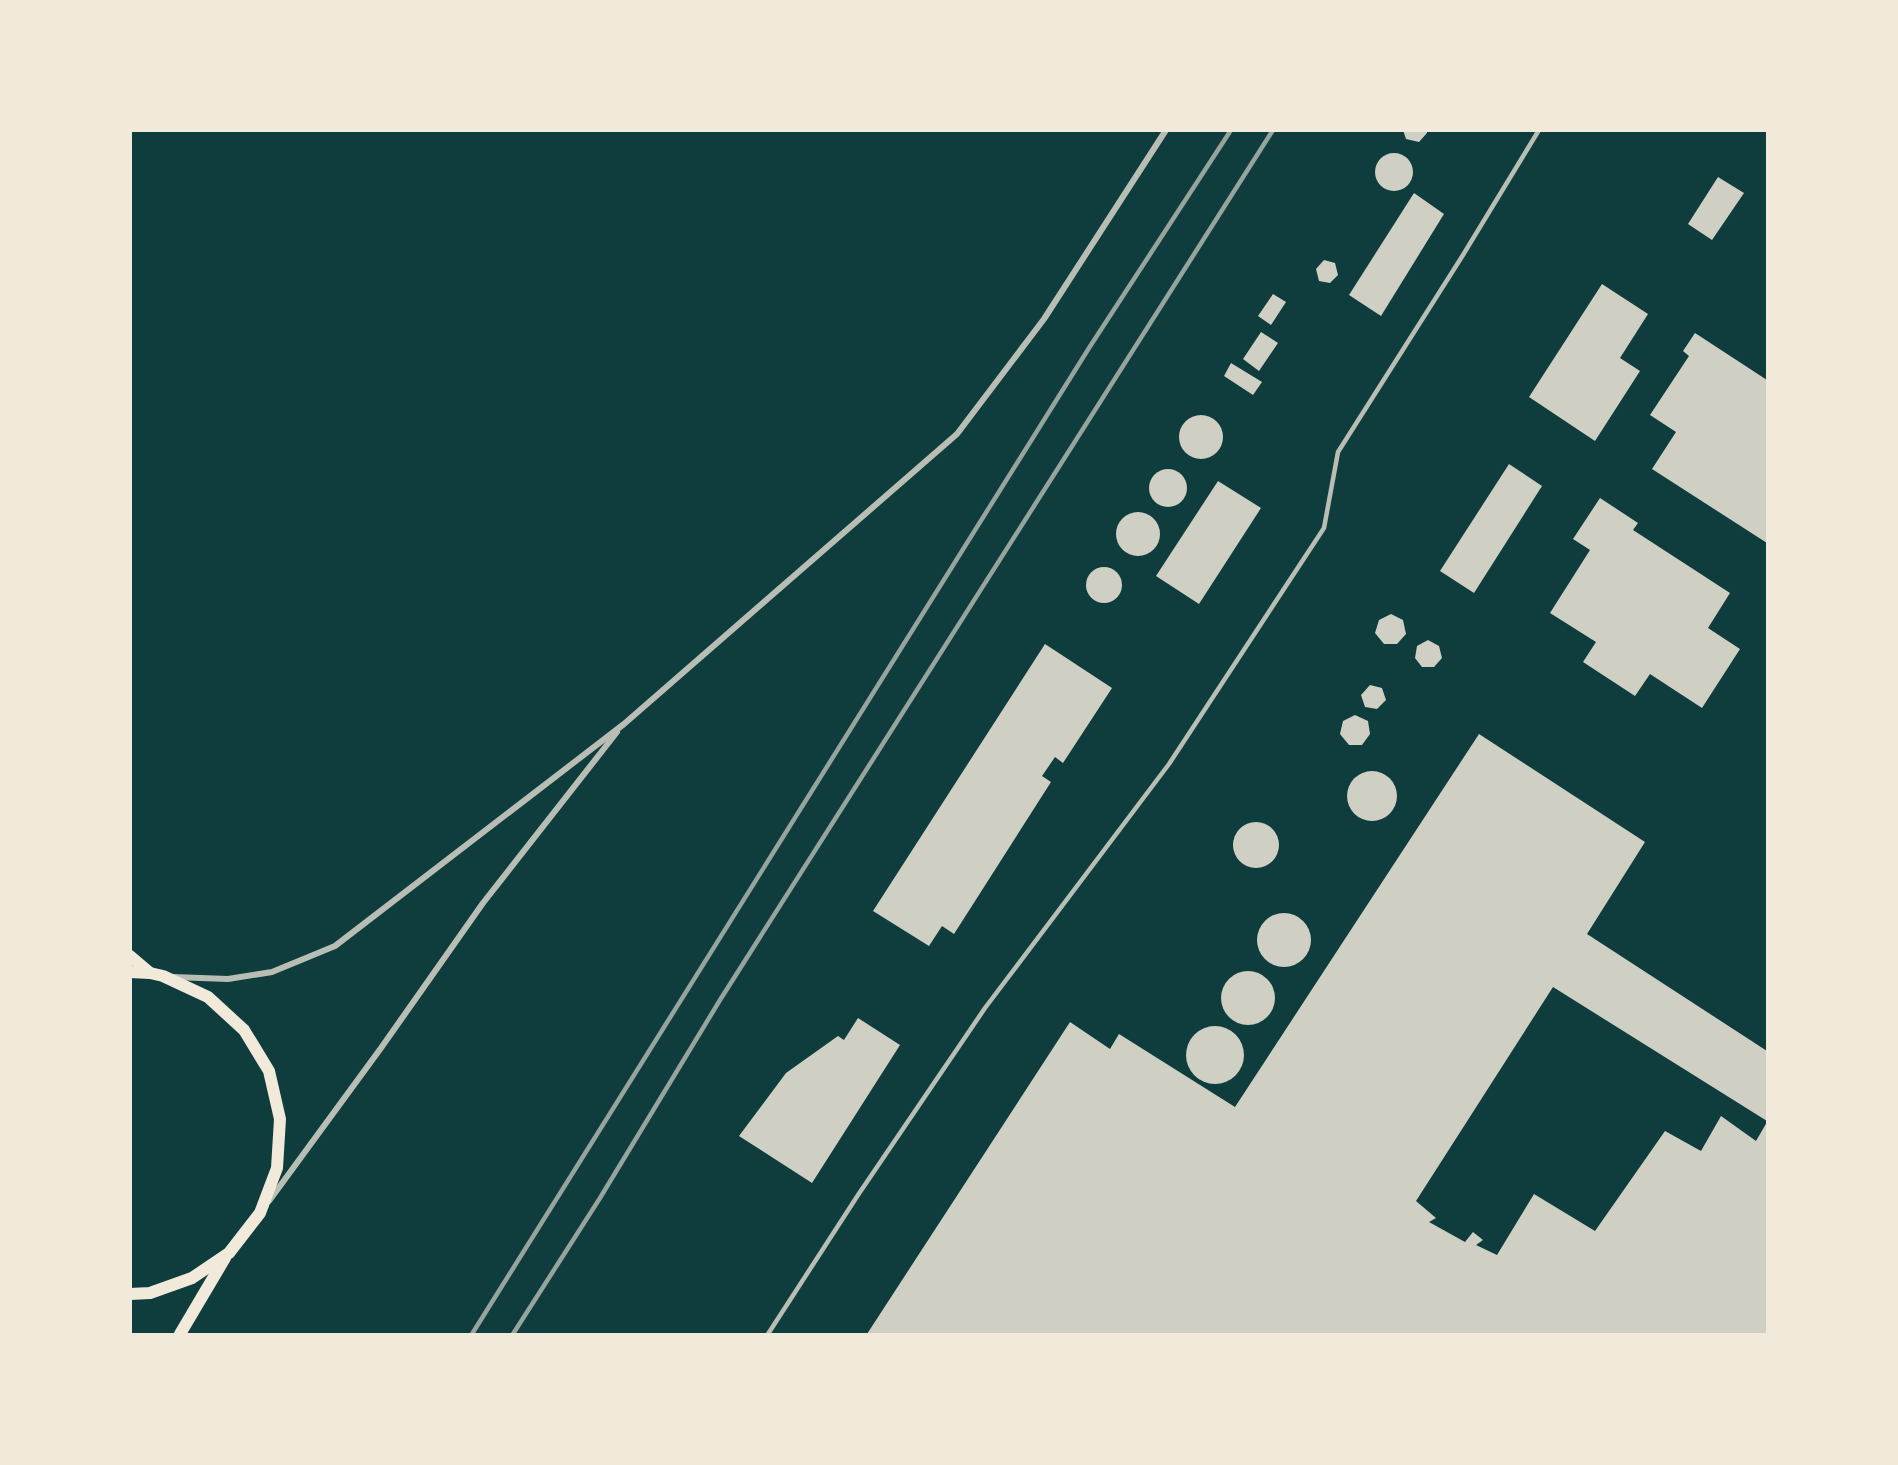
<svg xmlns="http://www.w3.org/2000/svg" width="1898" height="1465" viewBox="0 0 1898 1465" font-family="'PT Serif',serif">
  <rect width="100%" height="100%" fill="#0f3d3e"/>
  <!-- building -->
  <g fill="#cfcfc3">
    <polygon points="1403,130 1427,130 1427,133 1419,142 1406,139"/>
    <circle cx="1394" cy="172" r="19"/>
    <polygon points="1718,177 1744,193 1712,240 1688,224"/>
    <polygon points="1414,193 1444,214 1381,316 1349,295"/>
    <polygon points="1324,260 1335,263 1338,275 1330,283 1319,281 1316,269"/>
    <polygon points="1602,284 1648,314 1620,358 1640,371 1595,441 1529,397"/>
    <polygon points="1273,294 1286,302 1271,325 1258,316"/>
    <polygon points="1261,332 1278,343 1259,371 1243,359"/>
    <polygon points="1695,333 1767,380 1767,543 1652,469 1676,432 1650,415 1689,356 1683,351"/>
    <polygon points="1231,363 1262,382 1253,395 1224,376"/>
    <circle cx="1201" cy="437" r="22"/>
    <polygon points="1509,464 1542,486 1474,593 1440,571"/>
    <circle cx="1168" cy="488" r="19"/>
    <polygon points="1218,481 1261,508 1199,604 1156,576"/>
    <polygon points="1600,498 1638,523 1633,530 1730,593 1708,628 1740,649 1702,708 1650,674 1635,696 1583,662 1596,642 1550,613 1590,550 1573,539"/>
    <circle cx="1138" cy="534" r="22"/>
    <circle cx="1104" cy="585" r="18"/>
    <polygon points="1391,614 1403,620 1406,634 1397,644 1384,644 1375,633 1379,620"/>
    <polygon points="1428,640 1439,646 1442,658 1434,667 1422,667 1415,658 1417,646"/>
    <polygon points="1045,644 1112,688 1063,763 1055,757 1042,776 1051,782 954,934 942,926 929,946 873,911"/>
    <polygon points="1370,685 1382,688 1386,700 1377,709 1365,707 1361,695"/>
    <polygon points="1355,715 1368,721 1370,734 1362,745 1349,745 1340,734 1343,721"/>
    <polygon points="1479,734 1645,842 1587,934 1767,1051 1767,1121 1553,987 1416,1201 1436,1218 1429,1222 1465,1242 1473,1232 1483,1240 1476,1245 1497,1255 1534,1194 1595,1231 1665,1131 1701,1151 1721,1116 1756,1141 1767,1122 1767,1334 867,1334 1070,1022 1110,1049 1119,1034 1235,1107"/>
    <circle cx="1372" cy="796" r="25"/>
    <circle cx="1256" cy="845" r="23"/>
    <circle cx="1284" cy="940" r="27"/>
    <circle cx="1248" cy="998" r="27"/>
    <polygon points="858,1018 900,1045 812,1183 739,1136 786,1073 838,1036 844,1040"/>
    <circle cx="1215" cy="1055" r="29"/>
  </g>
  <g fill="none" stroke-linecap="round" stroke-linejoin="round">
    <!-- service -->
    <polyline stroke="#b8beb3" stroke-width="4.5" points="768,1334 858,1195 985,1008 1169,764 1324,528 1338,452 1463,255 1539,130"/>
    <!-- minor -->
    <g stroke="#b8beb3" stroke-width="6">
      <polyline points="173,977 228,979 272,972 335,946 624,724 957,434 1044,319 1166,130"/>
      <polyline points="269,1201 381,1048 483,903 617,732"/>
    </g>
    <!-- secondary -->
    <g stroke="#f1e9da" stroke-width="12">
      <polyline points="130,956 150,973"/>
      <polyline points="130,972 150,973 163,976 208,997 244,1030 269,1071 280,1119 277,1168 260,1213 229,1253 192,1278 150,1293 130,1294"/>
      <polyline points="180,1334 225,1258"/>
    </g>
    <!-- rail -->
    <g stroke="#97a49c" stroke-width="4.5">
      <polyline points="472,1334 1089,348 1231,130"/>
      <polyline points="513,1334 600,1198 720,1000 1273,130"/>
    </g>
  </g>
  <!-- border -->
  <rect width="1898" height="1465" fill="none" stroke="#f1e9da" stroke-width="264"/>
</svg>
